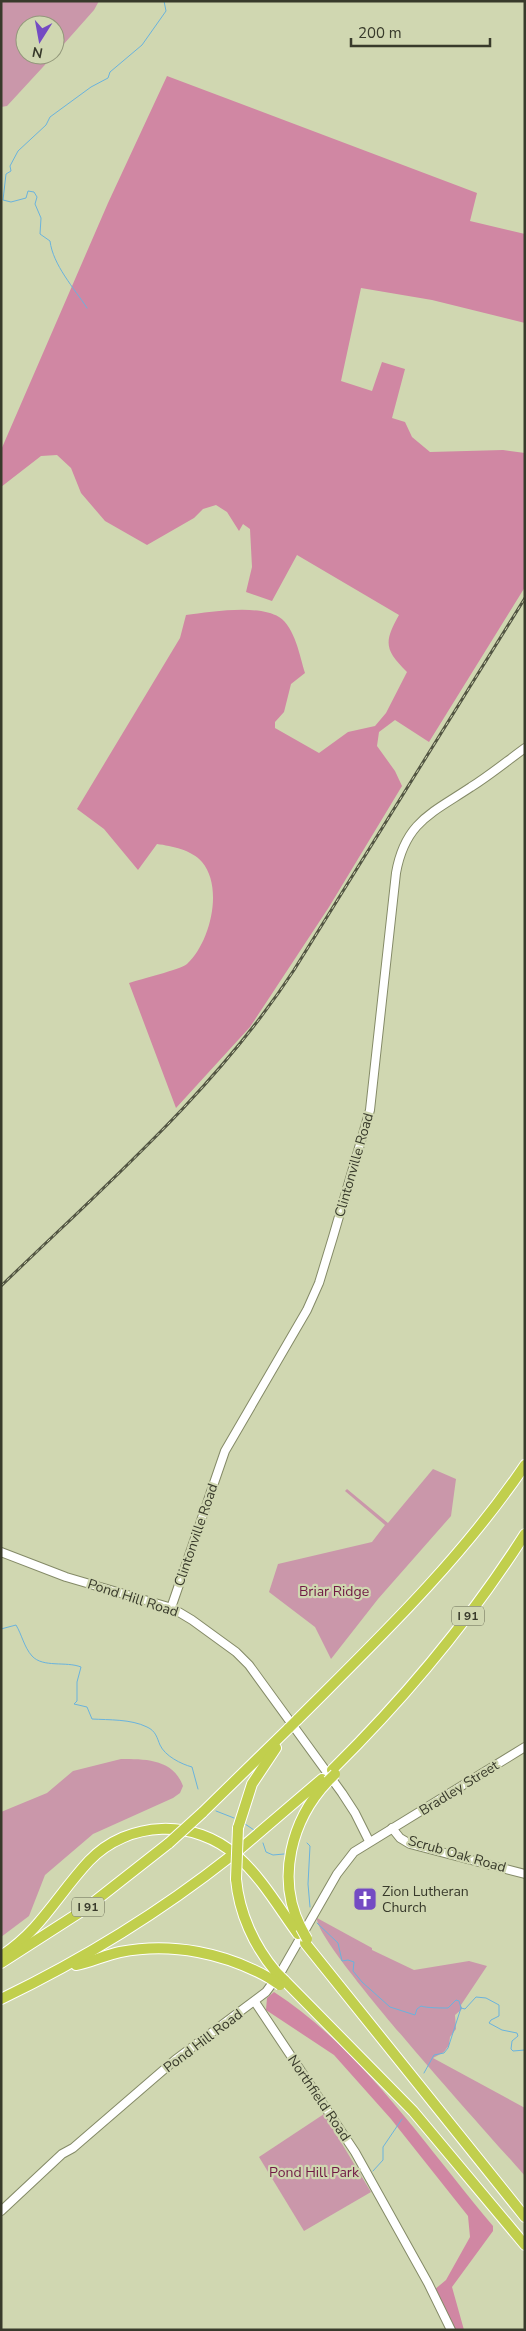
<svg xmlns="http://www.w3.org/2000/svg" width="526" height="2331" viewBox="0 0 526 2331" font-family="'Nunito Sans',sans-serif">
  <rect width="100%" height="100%" fill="#d0d7b1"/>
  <!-- green -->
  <g fill="#ca97aa">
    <polygon points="1,1 99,1 94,10 55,54 55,25 25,25 25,55 54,55 7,106 1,107"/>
    <polygon points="433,1469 456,1479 451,1516 378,1599 331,1659 315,1627 269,1592 278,1564 372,1542 385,1525 345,1491 347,1489 388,1523"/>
    <path d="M121,1759C146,1759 173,1759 183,1786L180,1793L173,1798L93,1834L45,1875L29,1916L1,1937V1812L47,1793L73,1771Z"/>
    <path d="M317,1918L372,1948V1950L414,1970L469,1961L487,1966L461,2005L462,2009L455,2015L456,2029L450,2037L449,2045L444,2052L433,2058L525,2108V2176C497,2144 314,1943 317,1918Z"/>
    <polygon points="324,2114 371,2192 304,2231 259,2157"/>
  </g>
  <!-- forest -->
  <g fill="#d087a3">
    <path d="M167,76L477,193L470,221L525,234V323L432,300L361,288L341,381L372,391L382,362L405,369L392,418L405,422L412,437L430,452L503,450L525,453V587L429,742L395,720L379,732L377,746L395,771L402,786L329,907L250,1027L176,1108L129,983C141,979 179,970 187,964C210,943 224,888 202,862C192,850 172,846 157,844L138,870L104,829L77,809L180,638L186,615C210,612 258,604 279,617C295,627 300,657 305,673L291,684L284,712L275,722V728L319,753L348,732L375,726L386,713L407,672C384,649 384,642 399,615L297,555L272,601L246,592L252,567L250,529L243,524L239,531L227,512L216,505L203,509L194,518L147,545L105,521L81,493L71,468L57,455L41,456L1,487V450L108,203Z"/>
    <path d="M274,1992C361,2048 427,2148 493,2226V2231L452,2287L464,2330H452L434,2290L446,2280L470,2237L468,2216L391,2119L334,2055L266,2010L267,1998Z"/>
  </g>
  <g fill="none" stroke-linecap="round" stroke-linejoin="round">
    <!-- stream -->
    <g stroke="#6ab3dd" stroke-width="1">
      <path d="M87,308C74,288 53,265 50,241L40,234L41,218L35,204L37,197L34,192L28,191L26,198L11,202L3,200L6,174L11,171L10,166L18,151L46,125L50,117L91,87L108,78L110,72L142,45L166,11L164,1"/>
      <path d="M1,1629L16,1625C22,1635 24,1647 32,1656C43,1668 66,1661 81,1667L77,1682V1701L74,1704L87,1707L92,1719C109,1720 131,1719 147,1727C156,1731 157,1738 160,1745C165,1756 181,1764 192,1767L198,1789"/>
      <polyline points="216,1811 234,1818"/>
      <polyline points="245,1824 254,1830"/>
      <polyline points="263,1843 266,1852 273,1855 284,1854"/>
      <polyline points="307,1843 310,1846 308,1884 310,1907"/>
      <path d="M317,1923L338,1943L342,1961L348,1960L354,1962L353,1971L362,1982L390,2007L415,2015L417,2009L421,2006C426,2008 442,2008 448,2008L456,2000L459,2001L461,2008L465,2009L476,1997L486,1998L499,2005V2016L491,2020L489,2023L502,2030L517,2033L518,2036L512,2041L511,2049L513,2051L525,2050"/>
      <polyline points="424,2073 434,2055 444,2053 448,2048 461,2008"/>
      <polyline points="373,2171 383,2160 383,2147 402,2119"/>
    </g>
    <!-- secondary casing -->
    <g stroke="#848a67" stroke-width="10">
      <g id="secondary">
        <polyline points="1,1552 66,1577 172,1608 192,1620 236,1652 249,1665 342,1793 355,1813 369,1841"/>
        <path d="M171,1608L225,1451L307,1310L319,1283L333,1237L370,1110L396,873C405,822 432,813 471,787C490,775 507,761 525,748"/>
        <polyline points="392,1828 400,1838 410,1844 525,1874"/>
        <polyline points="255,2002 355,2152 428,2283 451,2330"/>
        <polyline points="1,2211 62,2154 73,2148 175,2060 266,1992 282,1970 337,1874 354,1852 525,1747"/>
      </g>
    </g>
    <!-- highway casing -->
    <g stroke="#fff" stroke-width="12">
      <g id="highway">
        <path d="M297,1720C378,1639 460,1561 525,1465"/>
        <path d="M332,1770C405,1698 470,1620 525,1534"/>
        <polyline points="202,1813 289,1728"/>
        <polyline points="238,1828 252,1784 276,1748"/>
        <polyline points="239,1850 322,1779"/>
        <path d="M236,1879C239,1913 254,1946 276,1972"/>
        <path d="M301,1928C276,1879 291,1820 328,1781"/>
        <polyline points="305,1943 525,2217"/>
        <path d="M1,1956C41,1930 58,1894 89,1861C128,1820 195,1818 237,1856C261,1877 279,1908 298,1934"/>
        <polyline points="1,1963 85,1909 169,1843"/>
        <path d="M76,1965C90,1963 105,1955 120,1952C172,1942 226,1953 271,1979"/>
        <polyline points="284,1980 413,2111 525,2245"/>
        <path d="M1,1999C82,1960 160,1912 231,1856"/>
      </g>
    </g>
    <!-- secondary -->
    <use href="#secondary" stroke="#fff" stroke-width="8"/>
    <!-- highway -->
    <use href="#highway" stroke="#c1cf4d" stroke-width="10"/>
    <!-- rail casing -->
    <g stroke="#535643" stroke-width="3">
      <path id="rail" d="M1,1286C104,1186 215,1091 294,970L525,598"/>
    </g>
    <!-- rail -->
    <use href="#rail" stroke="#d0d7b1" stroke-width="1" stroke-dasharray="4" stroke-linecap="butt"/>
    <!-- highway-bridge casing -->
    <g stroke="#fff" stroke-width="12" stroke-linecap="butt">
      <g id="highway-bridge">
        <polyline points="289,1728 297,1720"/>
        <polyline points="328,1781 335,1774"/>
        <polyline points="169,1843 202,1813"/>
        <polyline points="236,1879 238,1828"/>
        <polyline points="301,1928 307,1939"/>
        <polyline points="276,1972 284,1980"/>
        <polyline points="271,1979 280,1985"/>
      </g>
    </g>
    <!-- highway-bridge -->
    <use href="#highway-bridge" stroke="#c1cf4d" stroke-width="10"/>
  </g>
  <!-- icons -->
  <defs>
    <g id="church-square" transform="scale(1.25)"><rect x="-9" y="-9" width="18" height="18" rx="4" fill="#744bc3" stroke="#d0d7b1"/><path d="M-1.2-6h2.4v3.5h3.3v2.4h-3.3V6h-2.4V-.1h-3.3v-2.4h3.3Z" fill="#fff"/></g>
  </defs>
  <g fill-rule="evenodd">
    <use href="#church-square" x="365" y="1899"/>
  </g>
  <g text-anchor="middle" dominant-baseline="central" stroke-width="4.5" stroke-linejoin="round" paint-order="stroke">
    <!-- shield labels -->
    <g fill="#d0d7b1" stroke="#666953" stroke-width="1">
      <rect x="452" y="1606.5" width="32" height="19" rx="4"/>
      <rect x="72" y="1897.5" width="32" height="19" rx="4"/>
    </g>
    <g font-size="12" font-weight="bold" fill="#383a2b">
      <text x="468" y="1616">I 91</text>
      <text x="88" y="1907">I 91</text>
    </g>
    <!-- street labels -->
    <g font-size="14" fill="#383a2b" stroke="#d0d7b1">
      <text transform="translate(354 1165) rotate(-74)">Clintonville Road</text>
      <text transform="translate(196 1535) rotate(-71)">Clintonville Road</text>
      <text transform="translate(133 1598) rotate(18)">Pond Hill Road</text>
      <text transform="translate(459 1788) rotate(-32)">Bradley Street</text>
      <text transform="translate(457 1854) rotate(16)">Scrub Oak Road</text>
      <text transform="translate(203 2041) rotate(-37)">Pond Hill Road</text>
      <text transform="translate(319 2098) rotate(56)">Northfield Road</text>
    </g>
    <!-- park labels -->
    <g font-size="14" fill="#701a44" stroke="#d0d7b1">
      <text x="334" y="1591">Briar Ridge</text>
      <text x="314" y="2172">Pond Hill Park</text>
    </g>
    <!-- poi labels -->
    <g font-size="14" fill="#383a2b" stroke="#d0d7b1" text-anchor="start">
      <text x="382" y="1891">Zion Lutheran<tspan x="382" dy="16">Church</tspan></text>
    </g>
  </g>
  <!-- border -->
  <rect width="526" height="2331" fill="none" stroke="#383a2b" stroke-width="5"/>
  <!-- north arrow -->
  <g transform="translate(40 40) rotate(191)"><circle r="24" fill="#d0d7b1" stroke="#93987b"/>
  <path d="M0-4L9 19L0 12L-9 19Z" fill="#744bc3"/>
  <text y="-8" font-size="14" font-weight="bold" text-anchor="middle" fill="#383a2b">N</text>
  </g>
  <!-- scale -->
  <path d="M351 38v8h139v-8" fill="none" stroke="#383a2b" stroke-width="2.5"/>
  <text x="358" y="38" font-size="15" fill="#383a2b" stroke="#d0d7b1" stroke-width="4" paint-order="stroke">200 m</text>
</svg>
